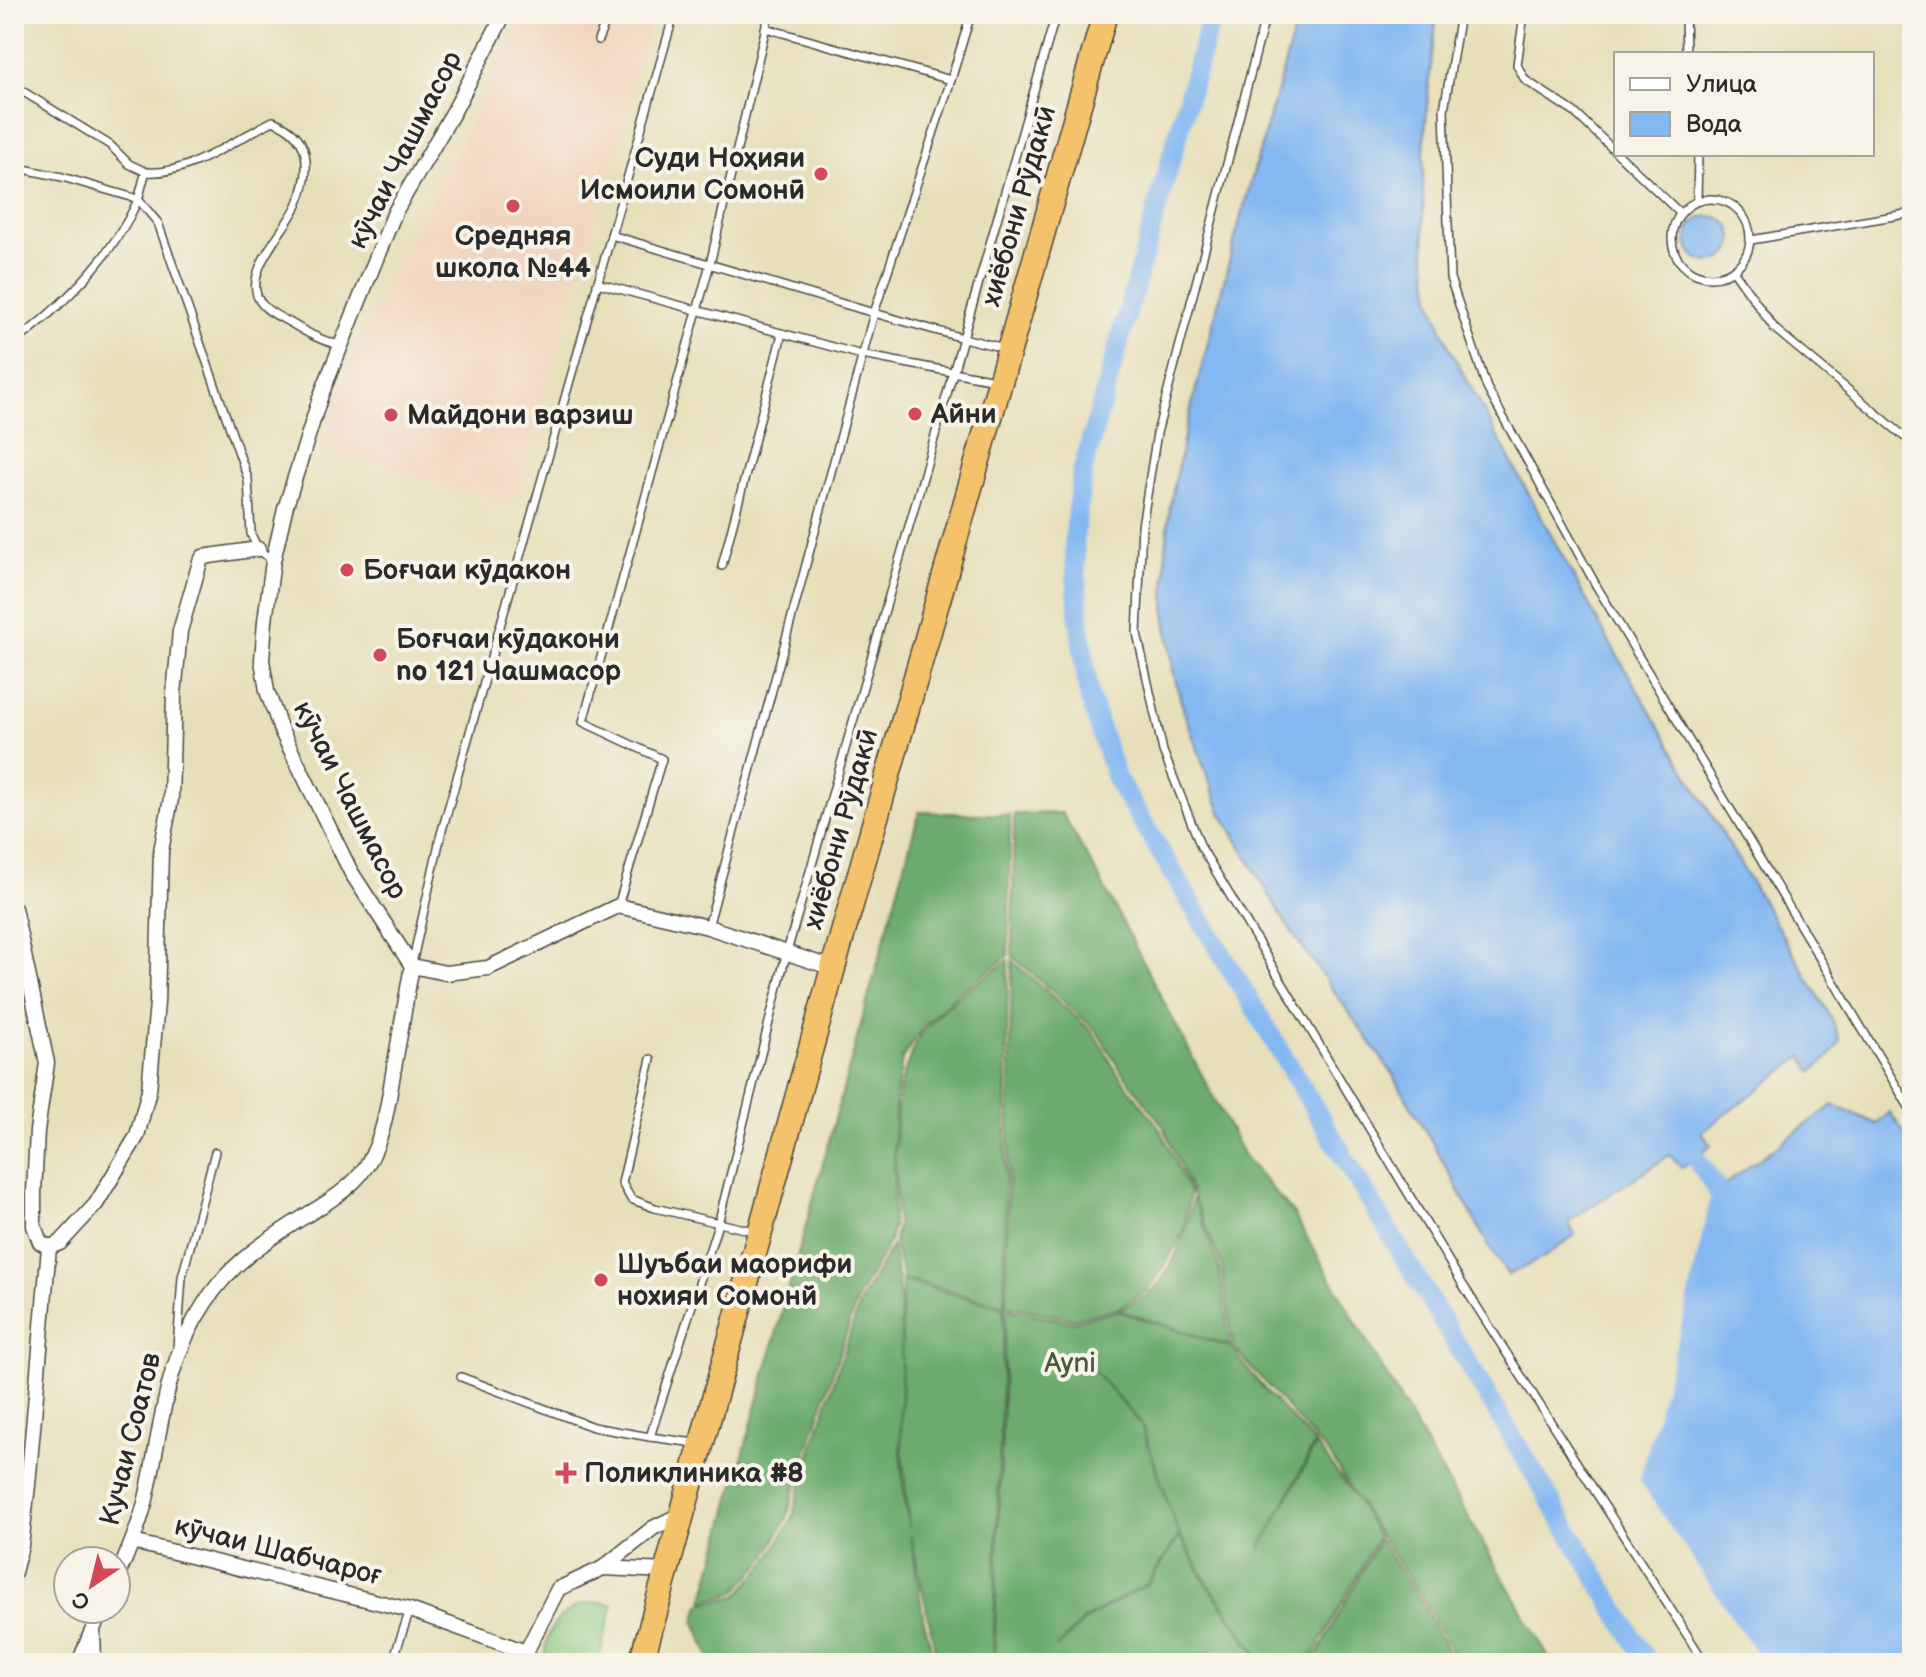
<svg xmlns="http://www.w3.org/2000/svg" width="1926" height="1677" viewBox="0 0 1926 1677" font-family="'Balsamiq Sans',sans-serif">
  <rect width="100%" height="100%" fill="#f7f3e8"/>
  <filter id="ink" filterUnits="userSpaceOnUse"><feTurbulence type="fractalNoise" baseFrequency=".0125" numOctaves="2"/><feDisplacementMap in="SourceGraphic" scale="16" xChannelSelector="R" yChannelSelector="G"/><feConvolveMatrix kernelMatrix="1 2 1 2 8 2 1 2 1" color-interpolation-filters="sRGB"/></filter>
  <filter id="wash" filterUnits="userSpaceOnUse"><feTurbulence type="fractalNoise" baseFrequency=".006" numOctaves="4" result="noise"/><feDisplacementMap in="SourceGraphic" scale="32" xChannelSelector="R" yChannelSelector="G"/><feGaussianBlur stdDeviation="1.8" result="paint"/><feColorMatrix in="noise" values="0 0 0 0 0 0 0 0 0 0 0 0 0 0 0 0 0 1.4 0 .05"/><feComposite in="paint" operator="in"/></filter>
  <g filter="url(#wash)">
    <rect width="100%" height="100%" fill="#e7dfba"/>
    <!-- built -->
    <polygon fill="#f2d5be" points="526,14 652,14 514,505 318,447 356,347"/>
    <!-- green -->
    <path fill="#85c67e" stroke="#587854" stroke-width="2" d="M600,1602L613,1605L598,1663H546C541,1627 566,1604 600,1602Z"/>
    <!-- forest -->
    <g fill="#6cab6d" stroke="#4c6b4c" stroke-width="2">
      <polygon points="919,812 1010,815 1008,956 956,995 926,1024 902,1059 895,1103 893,1226 889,1242 858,1297 800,1472 787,1518 763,1562 734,1593 703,1601"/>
      <polygon points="1062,813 1100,879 1244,1156 1293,1213 1552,1663 1458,1663 1425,1602 1380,1536 1331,1457 1233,1347 1222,1265 1164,1127 1120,1069 1096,1030 1012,956 1014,814"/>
      <path d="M1008,960L1004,1306L903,1278L894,1241L897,1225C896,1161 885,1081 927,1027C949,1000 981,981 1008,960Z"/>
      <polygon points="1012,961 1093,1032 1116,1071 1161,1130 1190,1194 1183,1232 1164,1267 1147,1291 1116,1309 1072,1319 1006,1306"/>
      <path d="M1193,1197L1219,1266L1230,1346L1118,1310C1127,1305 1138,1301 1147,1295C1174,1274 1187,1228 1193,1197Z"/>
      <path d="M892,1245C912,1337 890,1434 909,1527L901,1437L902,1280L1004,1308L993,1663H938L911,1536L923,1617L935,1663H712L695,1622L700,1604L737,1596L766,1564L792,1519L803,1475L861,1300Z"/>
      <polygon points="1006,1309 1072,1322 1117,1311 1230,1347 1270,1396 1315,1443 1260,1549 1316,1445 1352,1492 1378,1537 1316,1651 1304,1663 1264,1663 1206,1580 1177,1529 1141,1423 1083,1358 1140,1423 1179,1535 1147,1584 1086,1618 1056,1648 1087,1619 1148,1584 1180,1537 1205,1581 1262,1663 994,1663"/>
      <polygon points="1379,1540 1422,1603 1454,1663 1307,1663 1319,1652"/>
    </g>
    <!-- water -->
    <g fill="#84b8f2" stroke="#58728e" stroke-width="2">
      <path d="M1299,14H1437C1426,101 1415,210 1431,296C1435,314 1444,332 1450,349L1607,638L1832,1019L1840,1041L1829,1057L1812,1072L1803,1056L1702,1132L1711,1145L1681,1168L1670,1155L1568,1222L1575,1235L1543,1258L1508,1275L1489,1247L1448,1170L1392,1073L1286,924L1220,810L1184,712L1174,675L1165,611L1166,548L1170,505L1185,432L1238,227Z"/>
      <circle cx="1710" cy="239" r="23"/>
      <polygon points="1833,1105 1877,1124 1890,1112 1912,1144 1912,1663 1781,1663 1656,1477 1728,1193 1724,1185"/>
    </g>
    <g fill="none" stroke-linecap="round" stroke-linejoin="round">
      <!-- canal -->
      <g stroke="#84b8f2" stroke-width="20">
        <polyline points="1212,14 1082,473 1074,541 1079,619 1089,696 1116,778 1648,1663"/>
        <polyline points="1695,1157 1721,1196 1695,1314 1650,1479 1775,1663"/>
      </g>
    </g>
  </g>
  <g filter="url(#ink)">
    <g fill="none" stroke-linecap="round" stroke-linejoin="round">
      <!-- service casing -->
      <g stroke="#474640" stroke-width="10">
        <g id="service">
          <polyline points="1266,14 1157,433 1142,526 1137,633 1163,751 1201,847 1463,1285 1705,1663"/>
          <polyline points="1460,14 1444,110 1450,278 1487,388 1597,587 1912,1112"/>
          <polyline points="1524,14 1517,65 1525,80 1574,112 1616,152"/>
          <polyline points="1685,14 1686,54"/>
          <polyline points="765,28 951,80 874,313 963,338 1056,14"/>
          <polyline points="598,40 609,14"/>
          <polyline points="951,80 971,14"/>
          <polyline points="14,86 110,145 129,164 146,172"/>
          <polyline points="1618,154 1680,213"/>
          <polyline points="14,167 62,177 138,199 158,223 248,479 251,534 258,549 273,561"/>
          <circle cx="1711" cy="238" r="39"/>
          <polyline points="1697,200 1698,154"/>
          <polyline points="611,235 874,313 708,927"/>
          <polyline points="1751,240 1912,213"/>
          <polyline points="1733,270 1775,329 1912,443"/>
          <polyline points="597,283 862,355 995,380"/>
          <path d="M14,343C62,306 111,259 137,202C141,193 142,182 146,172C187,176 236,139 273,121C291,128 305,140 306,161C307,175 304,189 298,203C288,227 251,263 256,291C258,308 278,316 291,323C307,333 323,342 341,345"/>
          <polyline points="722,566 782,334"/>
          <polyline points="618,906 662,759 583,722 710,264 769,14"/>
          <polyline points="412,964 441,834 674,14"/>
          <polyline points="651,1059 622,1183 631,1199 655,1208 757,1232"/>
          <polyline points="177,1349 182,1277 215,1152"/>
          <polyline points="461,1377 593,1427 650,1437 718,1224 786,955 963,338 1004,348"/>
          <polyline points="650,1437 695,1443"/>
          <polyline points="392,1663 410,1610"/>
        </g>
      </g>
      <!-- minor casing -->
      <g stroke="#474640" stroke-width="17">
        <g id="minor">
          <polyline points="504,14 454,111 395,212 321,395 285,509 273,561 265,621 262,660 267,691 281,730 351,872 412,966 446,973 488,968 618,906 708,927 833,968"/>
          <polyline points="1910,14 1912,26"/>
          <polyline points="14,908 47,1063 37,1131 34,1193 34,1226 40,1242 49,1247 60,1243 96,1204 137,1136 149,1090 157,1003 161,851 171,799 174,694 180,631 200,562 203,557 258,549"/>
          <polyline points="133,1542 410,1610 526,1652 527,1663"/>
          <polyline points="603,1568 666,1571"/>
          <polyline points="14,1572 21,1546 28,1485 49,1247"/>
          <path d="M116,1579C128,1553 139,1527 146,1499C162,1429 163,1365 205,1303C231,1262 270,1238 310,1213C327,1203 346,1191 359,1176C385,1145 388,1101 395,1062C401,1030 406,998 412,966"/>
          <polyline points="526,1652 558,1589 603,1568 653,1528 682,1514"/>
          <polyline points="79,1663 91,1633"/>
          <polyline points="94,1663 93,1629 102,1609"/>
        </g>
      </g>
      <!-- trunk casing -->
      <g stroke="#474640" stroke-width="27">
        <polyline id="trunk" points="641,1663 833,968 1105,14"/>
      </g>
      <!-- service -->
      <use href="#service" stroke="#fff" stroke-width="7"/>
      <!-- minor -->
      <use href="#minor" stroke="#fff" stroke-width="14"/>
      <!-- trunk -->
      <use href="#trunk" stroke="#f4c26a" stroke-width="24"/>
    </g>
  </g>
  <!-- markers -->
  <g fill="#d1495b" stroke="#f7f3e8" stroke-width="3">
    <circle cx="821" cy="174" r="8"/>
    <circle cx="513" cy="206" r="8"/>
    <circle cx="915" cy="414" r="8"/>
    <circle cx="391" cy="415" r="8"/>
    <circle cx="347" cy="570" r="8"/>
    <circle cx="380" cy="655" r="8"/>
    <circle cx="601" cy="1280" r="8"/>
    <path d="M562 1461h8v8h8v8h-8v8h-8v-8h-8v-8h8z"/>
  </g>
  <g text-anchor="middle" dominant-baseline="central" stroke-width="8" stroke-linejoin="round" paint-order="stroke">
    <!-- street labels -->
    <g font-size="28" fill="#2b2b2b" stroke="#f7f3e8">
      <text transform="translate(405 150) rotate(-63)">кӯчаи Чашмасор</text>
      <text transform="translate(1019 206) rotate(-74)">хиёбони Рӯдакӣ</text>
      <text transform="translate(350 800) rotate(63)">кӯчаи Чашмасор</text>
      <text transform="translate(841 829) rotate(-74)">хиёбони Рӯдакӣ</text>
      <text transform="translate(131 1439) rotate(-76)">Кучаи Соатов</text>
      <text transform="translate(278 1551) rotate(14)">кӯчаи Шабчароғ</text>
    </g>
    <!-- poi labels -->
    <g font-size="28" font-weight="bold" fill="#2b2b2b" stroke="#f7f3e8" text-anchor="start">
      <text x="805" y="158" text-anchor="end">Суди Ноҳияи<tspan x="805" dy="32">Исмоили Сомонӣ</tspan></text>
      <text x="513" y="236" text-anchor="middle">Средняя<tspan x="513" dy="32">школа №44</tspan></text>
      <text x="931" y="414">Айни</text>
      <text x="407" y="415">Майдони варзиш</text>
      <text x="363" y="570">Боғчаи кӯдакон</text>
      <text x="396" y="639">Боғчаи кӯдакони<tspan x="396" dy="32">no 121 Чашмасор</tspan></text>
      <text x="617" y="1264">Шуъбаи маорифи<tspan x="617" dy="32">нохияи Сомонй</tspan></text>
      <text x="584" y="1473">Поликлиника #8</text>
    </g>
    <!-- park labels -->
    <g font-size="28" fill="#465a44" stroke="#f7f3e8">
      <text x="1070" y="1363">Ayni</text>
    </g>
  </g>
  <!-- margin -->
  <rect width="1926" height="1677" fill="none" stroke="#f7f3e8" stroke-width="48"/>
  <!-- legend -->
  <rect x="1614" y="52" width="260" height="104" fill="#f7f3e8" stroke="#a5a39c" stroke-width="2"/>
  <rect x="1630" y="78" width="40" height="12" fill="#ffffff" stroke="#a5a39c" stroke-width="2"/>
  <text x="1686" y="92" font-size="24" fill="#2b2b2b">Улица</text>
  <rect x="1630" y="112" width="40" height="24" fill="#84b8f2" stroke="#a5a39c" stroke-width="2"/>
  <text x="1686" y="132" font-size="24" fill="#2b2b2b">Вода</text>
  <!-- north arrow -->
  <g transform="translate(92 1585) rotate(215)"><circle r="38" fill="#f7f3e8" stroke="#a5a39c" stroke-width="2"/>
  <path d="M0-6L14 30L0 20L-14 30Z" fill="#d1495b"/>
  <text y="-12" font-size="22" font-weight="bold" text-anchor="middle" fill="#2b2b2b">С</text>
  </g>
</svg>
